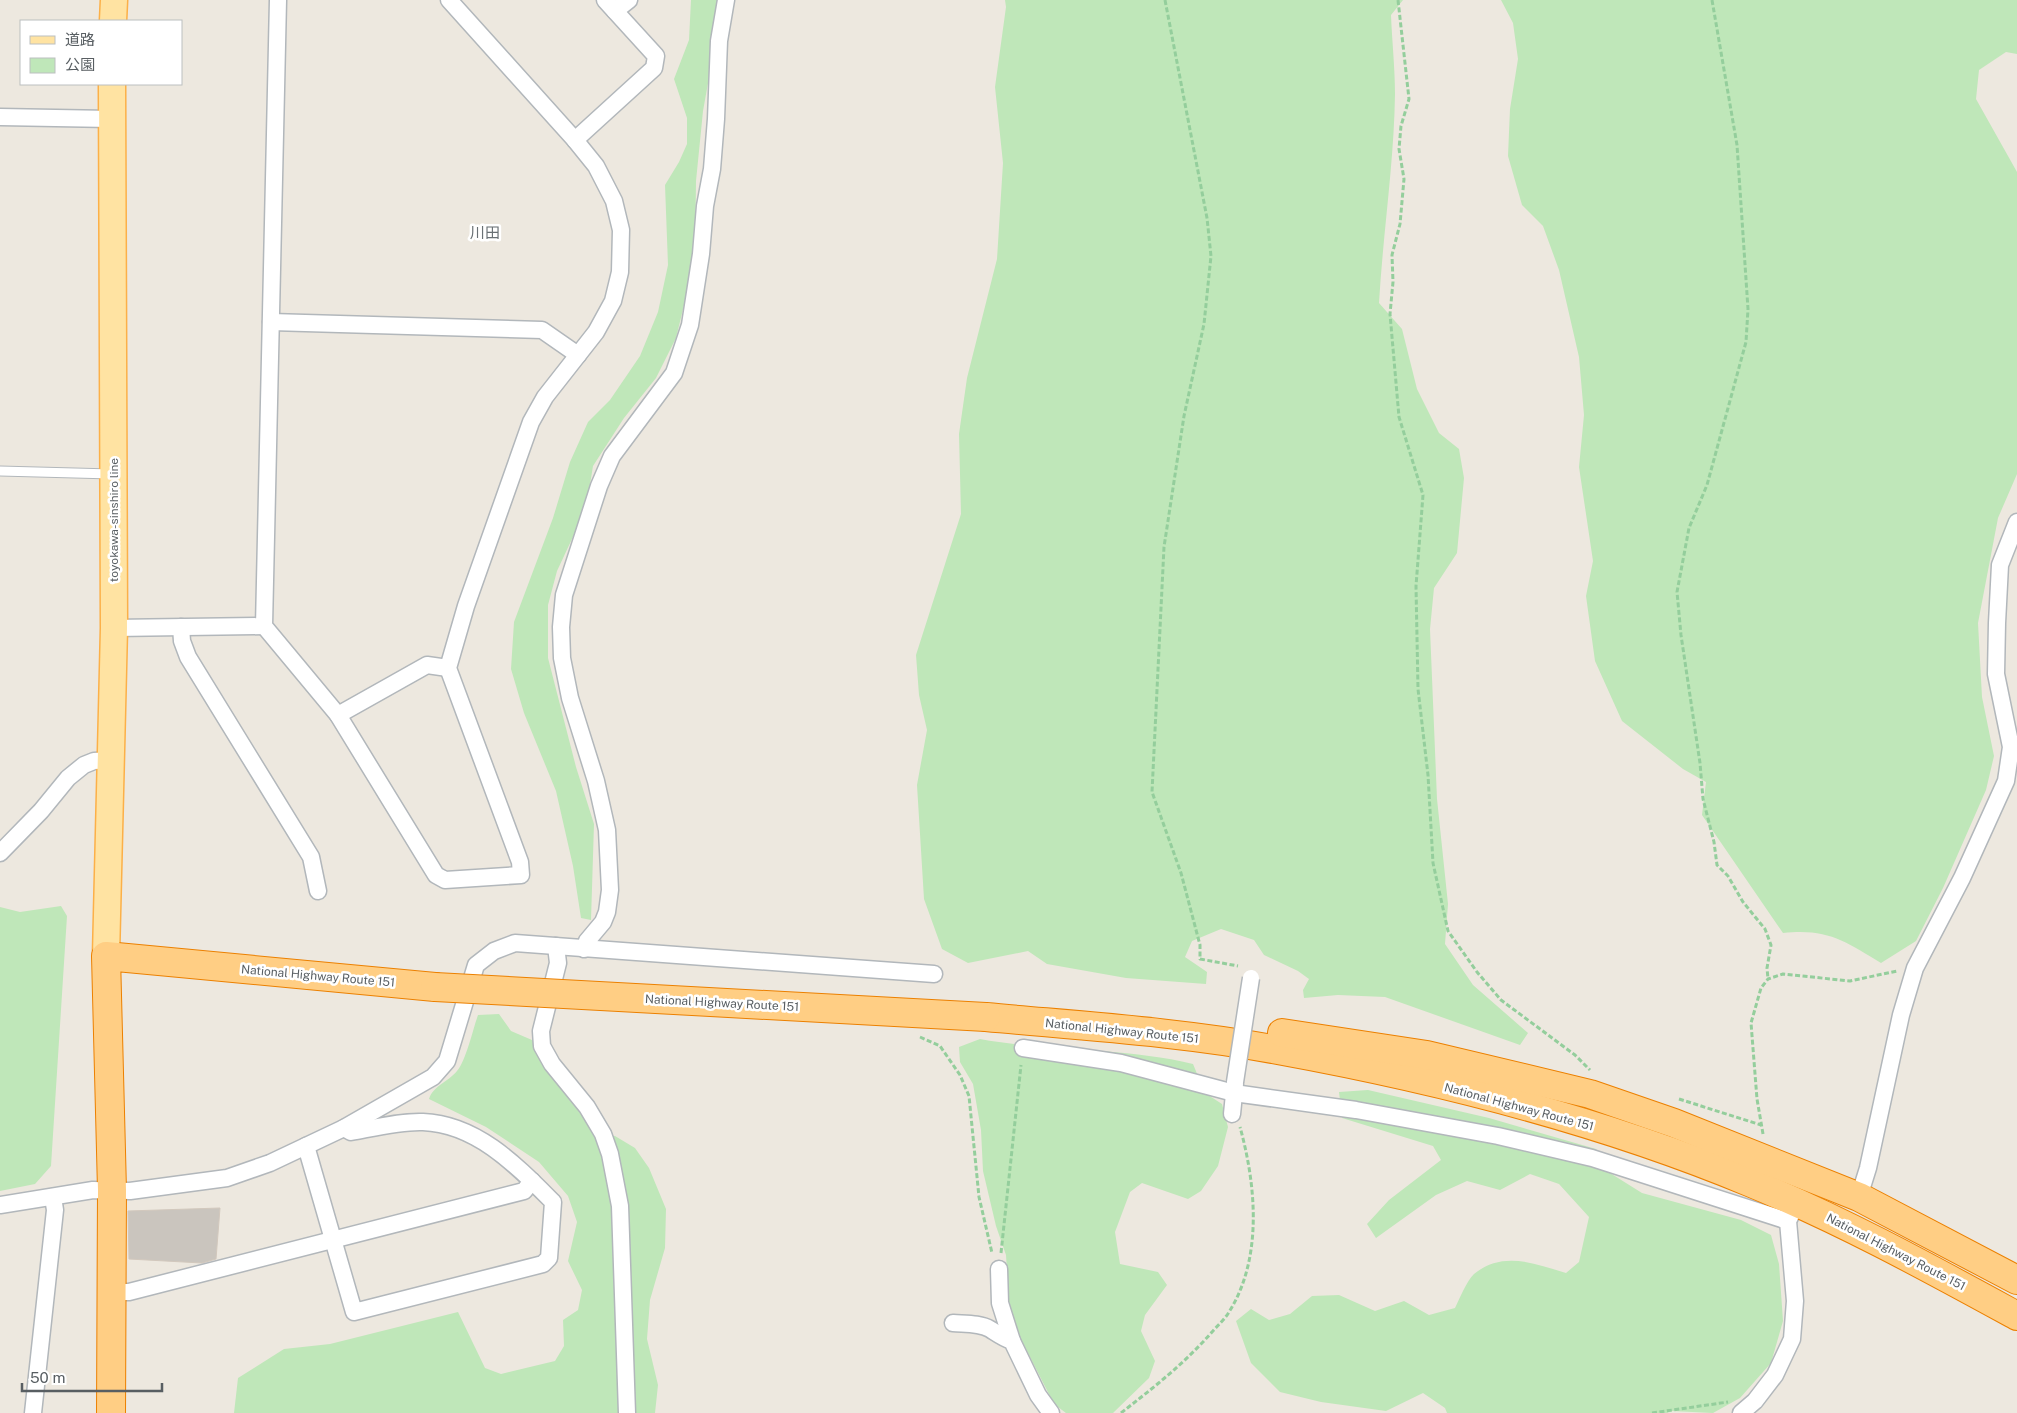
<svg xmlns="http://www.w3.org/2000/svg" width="2017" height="1413" viewBox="0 0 2017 1413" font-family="'Public Sans','Noto Sans JP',sans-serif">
  <rect width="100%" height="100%" fill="#ede8df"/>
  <!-- green -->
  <g fill="#bfe7b9">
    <polygon points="691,0 723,0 703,111 696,181 695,260 676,338 656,378 624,418 593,466 587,503 578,526 557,571 548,605 548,658 576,767 594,824 591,920 581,918 573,866 556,791 524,713 511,669 514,622 553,518 570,462 588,422 610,400 640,356 658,312 668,265 665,185 679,162 687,144 687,118 674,79 689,40"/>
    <path d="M1005,0H1403L1391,15C1392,41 1395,68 1395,94C1394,164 1383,233 1379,303L1402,329L1417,389L1439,433L1459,449L1464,478L1457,553L1434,588L1430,629L1437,799L1448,904L1445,944L1473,985L1528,1033L1520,1045L1385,997L1338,995L1304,998L1303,990L1309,979L1298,971L1264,955L1254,940L1221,929L1192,941L1185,957L1207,972L1206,984L1126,978L1047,964L1028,951L968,963L942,949L924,899L917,785L927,730L919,695L916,655L961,514L959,434L967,378L997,259L1003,163L995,87L1006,7Z"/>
    <path d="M1501,0H2017V54L2006,52L1979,70L1976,99L2017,172V474L1998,518L1978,623L1982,697L1994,756L1986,790L1943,888L1916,941L1881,963C1845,941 1827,928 1783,933L1702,815L1706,782L1683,769L1622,721L1595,661L1586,596L1593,561L1579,467L1584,415L1579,357L1559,270L1543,226L1522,205L1508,156L1510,109L1518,59L1513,23Z"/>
    <polygon points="61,906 67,916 51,1166 35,1184 0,1191 0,907 20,912"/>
    <path d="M499,1014L511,1031L532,1040L599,1135L615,1136L635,1148L649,1168L666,1209L665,1248L650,1300L647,1339L658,1385L655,1413H234L238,1378L284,1349L330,1344L458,1312L485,1368L501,1374L555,1361L564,1346L563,1320L578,1310L582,1290L568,1261L577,1222L568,1196L539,1162L486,1127L429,1099C433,1086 448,1082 457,1071C466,1061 473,1029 478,1015Z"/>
    <path d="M980,1039C1050,1052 1123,1047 1193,1064L1205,1093L1222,1104L1228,1127L1218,1166L1201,1191L1188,1199L1142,1183L1130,1192L1115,1232L1120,1264L1158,1272L1167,1285L1145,1315L1141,1331L1155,1361L1149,1378L1113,1413H1066L1054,1404L1010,1318L1006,1255L996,1226L983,1171L981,1130L973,1084L960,1062L959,1047Z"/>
    <path d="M1368,1090L1489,1118L1596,1149L1610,1173L1642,1193L1741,1220L1771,1235L1779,1264L1783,1321L1771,1363L1740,1398L1713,1413L1672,1411L1667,1413H1447L1445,1408L1423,1393L1386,1411L1321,1402L1280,1392L1251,1363L1236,1321L1251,1309L1269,1320L1290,1314L1312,1296L1339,1295L1375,1311L1404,1301L1429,1315L1455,1308C1460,1298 1466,1282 1474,1274C1503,1250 1535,1264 1566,1273L1579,1262L1589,1217L1559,1184L1530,1174L1500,1190L1467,1181L1436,1195L1376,1238L1367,1224L1389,1200L1441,1160L1433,1146L1342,1118L1339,1092Z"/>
  </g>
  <!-- building -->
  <polygon fill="#cac5be" stroke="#d2c8bd" points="220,1208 216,1259 202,1263 129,1259 128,1211"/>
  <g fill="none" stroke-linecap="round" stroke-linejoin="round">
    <!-- lane casing -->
    <g stroke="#b2b7bb" stroke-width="11">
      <polyline id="lane" points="0,471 112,474"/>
    </g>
    <!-- street casing -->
    <g stroke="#b2b7bb" stroke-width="19">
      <g id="street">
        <polyline points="278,0 264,626 338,715 436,875 445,880 521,875 520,862 448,668 466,606 531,422 545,397 596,332 613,301 620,272 621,230 614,201 596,166 575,140 449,0"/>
        <polyline points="615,11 629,0"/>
        <polyline points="0,117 111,119"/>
        <polyline points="575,140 654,68 656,56 605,0"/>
        <polyline points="271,322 542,330 578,355"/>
        <polyline points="181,627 182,641 188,657 311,857 318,891"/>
        <polyline points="114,628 264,626"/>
        <polyline points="338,715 427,665 448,668"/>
        <polyline points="0,853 41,811 68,778 84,765 94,761 111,760"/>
        <polyline points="556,946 558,963 541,1031 542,1046 552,1064 587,1107 603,1134 610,1154 620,1206 627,1413"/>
        <polyline points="584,949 587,941 603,922 607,912 610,890 607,830 596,781 570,698 562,658 561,627 564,595 599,486 612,456 674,373 690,325 701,254 705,206 712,169 716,119 719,41 726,0"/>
        <polyline points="1023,1048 1121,1063 1234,1093 1356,1110 1498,1136 1592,1158 1788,1221"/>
        <polyline points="1232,1114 1235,1084"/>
        <path d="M306,1146L354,1312L543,1264L549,1258L553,1202C517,1166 477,1124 423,1122C401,1121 373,1128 351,1132L344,1128"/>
        <polyline points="1859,1197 1868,1168 1901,1015 1915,968 1962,878 2006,781 2011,747 1996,674 1997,623 2000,565 2017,522"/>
        <polyline points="0,1205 93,1190 130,1191 227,1178 270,1163 344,1128 433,1077 447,1061 476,965 494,951 515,943 934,974"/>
        <polyline points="999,1269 1000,1303 1012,1341"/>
        <polyline points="112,1292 129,1292 524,1191 532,1181"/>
        <path d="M953,1323C965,1324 980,1323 990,1329C998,1334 1003,1338 1012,1341L1038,1395L1051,1413"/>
        <polyline points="33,1413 55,1210 53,1197"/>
        <polyline points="1741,1413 1755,1401 1775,1375 1792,1339 1795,1301 1788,1221 1792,1213"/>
      </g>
    </g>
    <!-- primary casing -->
    <g stroke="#fcb048" stroke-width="29">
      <g id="primary">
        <polyline points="113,21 114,0"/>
        <polyline points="106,956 114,628 112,84"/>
      </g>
    </g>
    <!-- highway casing -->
    <g stroke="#ec8000" stroke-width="30">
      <g id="highway">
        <path d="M986,1017C1083,1026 1182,1032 1278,1050C1437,1079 1600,1120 1749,1182C1842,1220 1929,1268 2017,1316"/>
        <polyline points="1282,1033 1427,1055 1590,1094 1674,1123 1859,1197 2017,1280"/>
        <polyline points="111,1413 112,1190 106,956 435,987"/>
      </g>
    </g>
    <!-- path -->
    <g stroke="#94ce9c" stroke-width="3" stroke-dasharray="5 2.5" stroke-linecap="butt">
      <polyline points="1165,0 1207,218 1211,256 1204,324 1184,416 1164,547 1152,792 1181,873 1200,945 1200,959 1238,966"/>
      <polyline points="1398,0 1409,99 1401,126 1399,149 1404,179 1400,224 1392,255 1393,282 1390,314 1399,417 1423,495 1416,586 1418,689 1428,775 1433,863 1448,931 1477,972 1501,1000 1575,1055 1590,1070"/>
      <polyline points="1712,0 1737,145 1748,309 1746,342 1707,485 1689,528 1677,592 1681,635 1700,763 1703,799 1714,842 1717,865 1728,876 1743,902 1765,929 1771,945 1767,968 1768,979"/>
      <polyline points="920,1037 940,1046 960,1075 969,1096 979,1197 992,1253"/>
      <polyline points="1679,1099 1761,1125"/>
      <polyline points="1763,1134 1757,1099 1751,1023 1761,988 1768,979 1783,974 1850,981 1897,971"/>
      <polyline points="1001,1253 1021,1065"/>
      <path d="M1121,1413C1153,1388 1185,1363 1212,1332C1218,1325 1225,1319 1229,1312C1263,1258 1256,1185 1240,1127"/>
      <polyline points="1652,1413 1728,1402"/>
    </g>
    <!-- lane -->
    <use href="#lane" stroke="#fff" stroke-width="9"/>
    <!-- street -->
    <use href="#street" stroke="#fff" stroke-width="16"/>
    <!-- primary -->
    <use href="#primary" stroke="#ffe3a2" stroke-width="26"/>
    <!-- highway -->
    <use href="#highway" stroke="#ffce84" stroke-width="28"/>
    <!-- street-bridge casing -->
    <g stroke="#b2b7bb" stroke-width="19" stroke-linecap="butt">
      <polyline id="street-bridge" points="1235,1082 1251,978"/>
    </g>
    <!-- highway-bridge casing -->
    <g stroke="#ec8000" stroke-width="30" stroke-linecap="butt">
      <polyline id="highway-bridge" points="435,987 986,1017"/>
    </g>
    <!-- street-bridge -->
    <use href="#street-bridge" stroke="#fff" stroke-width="16"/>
    <!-- highway-bridge -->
    <use href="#highway-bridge" stroke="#ffce84" stroke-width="28"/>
  </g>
  <g text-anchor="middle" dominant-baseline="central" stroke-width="5" stroke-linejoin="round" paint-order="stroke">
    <!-- street labels -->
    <g font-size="12" fill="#585e62" stroke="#fff">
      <text transform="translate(114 520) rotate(-90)">toyokawa-sinshiro line</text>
      <text transform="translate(318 976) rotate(5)">National Highway Route 151</text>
      <text transform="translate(722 1003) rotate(3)">National Highway Route 151</text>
      <text transform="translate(1122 1031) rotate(6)">National Highway Route 151</text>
      <text transform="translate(1519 1107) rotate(15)">National Highway Route 151</text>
      <text transform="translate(1896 1252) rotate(27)">National Highway Route 151</text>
    </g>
    <!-- quarter labels -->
    <g font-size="15" fill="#697074" stroke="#fff">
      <text x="485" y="232">川田</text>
    </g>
  </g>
  <!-- legend -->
  <rect x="20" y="20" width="162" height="65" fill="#ffffff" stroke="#bcbfc0"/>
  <rect x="30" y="36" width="25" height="8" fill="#ffe3a2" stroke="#bcbfc0"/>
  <text x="65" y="45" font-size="15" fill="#585e62">道路</text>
  <rect x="30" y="58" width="25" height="15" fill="#bfe7b9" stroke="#bcbfc0"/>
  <text x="65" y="70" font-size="15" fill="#585e62">公園</text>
  <!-- scale -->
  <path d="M22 1383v8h140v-8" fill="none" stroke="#585e62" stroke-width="2.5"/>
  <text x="30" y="1383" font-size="15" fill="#585e62" stroke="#ffffff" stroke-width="4" paint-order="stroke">50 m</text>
</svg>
